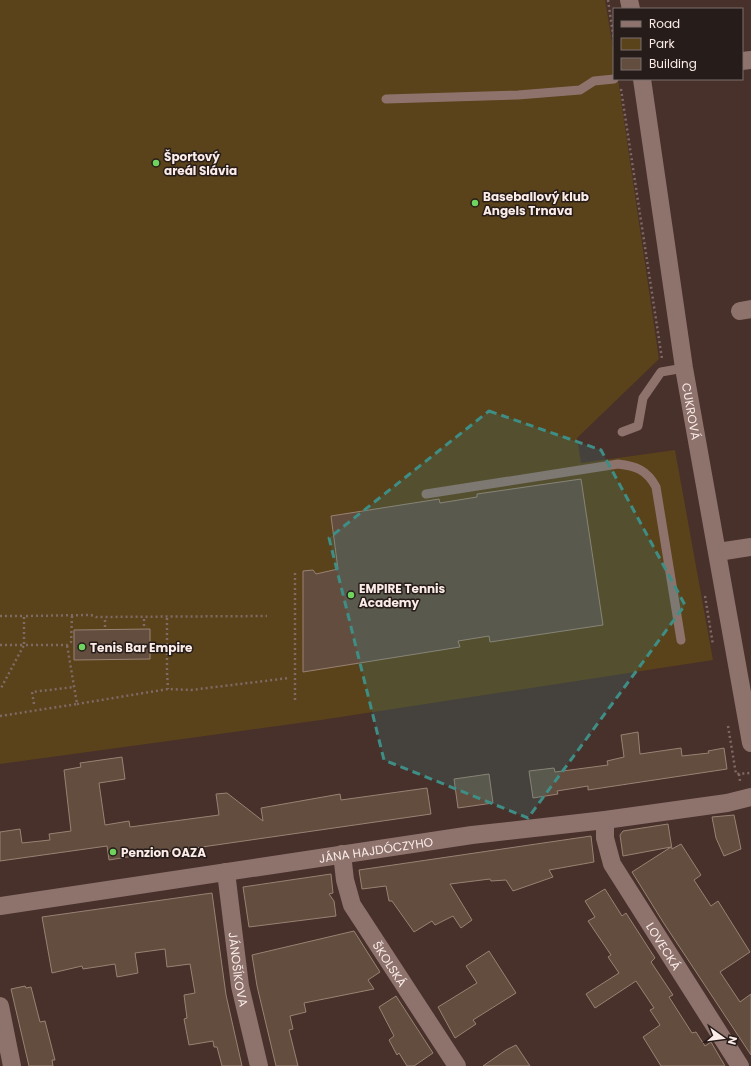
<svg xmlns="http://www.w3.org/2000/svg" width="751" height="1066" viewBox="0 0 751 1066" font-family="Poppins,sans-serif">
  <rect width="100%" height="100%" fill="#48302b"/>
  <!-- green -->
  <polygon fill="#5a421a" points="0,0 605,0 614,54 614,79 618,79 659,359 577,438 581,463 675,450 713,660 321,720 0,764"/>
  <!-- building -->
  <g fill="#624d3f" stroke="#998273">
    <polygon points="581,479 603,625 490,642 489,636 458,641 460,647 303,672 303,571 313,570 316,574 338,569 331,516 439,499 440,503 477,497 477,494"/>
    <polygon points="150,629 150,659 74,660 74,630"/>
    <polygon points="638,732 640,754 681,748 682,756 709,753 708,751 724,748 727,769 588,790 588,786 557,791 558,794 533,798 529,771 554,768 555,772 608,765 607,761 624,757 621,735"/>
    <polygon points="122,757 125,779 99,783 105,825 129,821 130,827 219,815 216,794 227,793 263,821 261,808 340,794 341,800 427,788 431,814 195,848 165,852 164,849 134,853 134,856 109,860 107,846 0,861 0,832 20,829 22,843 50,840 49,834 71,831 64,770 81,767 80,763"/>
    <polygon points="489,774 493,803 458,808 454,779"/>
    <polygon points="734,815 741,849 724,856 716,838 712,817"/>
    <polygon points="668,824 672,849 681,844 701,875 694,880 711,906 718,901 750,952 720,972 740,1002 751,994 751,1055 663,922 632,872 671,847 623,856 620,835 623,831"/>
    <polygon points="591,836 594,862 549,870 553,877 513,891 506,880 491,881 490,879 450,884 472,920 461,928 453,916 435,925 432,921 414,932 392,901 389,901 386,886 362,889 359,870"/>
    <polygon points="331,874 333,893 329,894 334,901 336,916 249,927 243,887"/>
    <polygon points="605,889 622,916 626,913 655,958 651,962 673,995 669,997 692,1033 696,1032 705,1046 711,1042 725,1066 661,1066 643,1037 660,1025 650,1010 654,1008 636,981 595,1008 586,994 619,973 608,957 611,955 588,921 595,917 585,901"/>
    <polygon points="212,893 226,995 242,1066 222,1066 217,1047 214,1047 213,1041 189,1045 184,1019 187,1018 184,995 195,993 190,964 167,967 165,949 135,953 138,973 117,977 115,964 83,969 82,966 52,973 42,917"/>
    <polygon points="354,931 380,972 368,980 374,989 304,1003 306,1012 290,1016 293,1029 289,1030 298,1066 276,1066 257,986 252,955"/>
    <polygon points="489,951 516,993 473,1020 476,1024 455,1038 438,1007 477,983 466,966"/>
    <polygon points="25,986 26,988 31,987 40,1022 45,1021 55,1060 52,1060 53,1066 29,1066 11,989"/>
    <polygon points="396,996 433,1053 414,1066 407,1066 399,1053 397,1055 389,1040 394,1036 379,1007"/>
    <polygon points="516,1045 530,1066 483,1066 506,1050"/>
  </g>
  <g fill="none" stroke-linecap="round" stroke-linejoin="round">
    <!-- path -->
    <g stroke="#7f6a65" stroke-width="2.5" stroke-dasharray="2 3" stroke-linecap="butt">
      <polyline points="608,0 614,41"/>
      <polyline points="621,89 662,359"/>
      <polyline points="705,596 713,645"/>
      <polyline points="0,616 24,616"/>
      <polyline points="72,616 71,642 67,645 24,645 24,616 91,615 96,617 267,616"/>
      <polyline points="167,618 167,672 168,689"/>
      <polyline points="144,626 144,617"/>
      <polyline points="105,627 105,617"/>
      <polyline points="0,645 24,645 0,690"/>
      <polyline points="295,700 295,570"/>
      <polyline points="34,704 32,692 74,687"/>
      <polyline points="77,704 168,689 191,690 289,678"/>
      <polyline points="0,716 77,704 67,645"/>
      <polyline points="728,726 736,774 751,773"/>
      <polyline points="739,774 740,781"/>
    </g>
    <!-- service -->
    <g stroke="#8e736d" stroke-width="9">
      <polyline points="386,99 518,95 580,90 594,81 614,79"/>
      <polyline points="622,432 638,426 643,398 661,372 684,368"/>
      <path d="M426,494L618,464C636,466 647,470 656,487L681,640"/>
    </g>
    <!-- minor -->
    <g stroke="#8e736d" stroke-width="18">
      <polyline points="629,0 631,9"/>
      <polyline points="742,61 751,60"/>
      <path id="s1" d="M642,79L684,368L751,743"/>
      <polyline points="740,311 751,309"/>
      <polyline points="718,552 751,547"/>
      <path id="s2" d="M605,820V838L612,864L740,1066"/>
      <path id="s3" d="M342,854L345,880L352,905L457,1066"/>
      <path id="s4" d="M226,872L240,986L259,1066"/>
      <path id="s5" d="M0,906L472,835L605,820L727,803L751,797"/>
      <polyline points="0,1006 12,1066"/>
    </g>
  </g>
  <!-- marked area -->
  <path fill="#3e8e86" fill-opacity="0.2" stroke="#3e8e86" stroke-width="3" stroke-dasharray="8 5" stroke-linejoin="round" d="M489,411L601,450L685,605L528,818L384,760L329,538Z"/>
  <!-- markers -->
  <g fill="#6fd35f" stroke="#261c19" stroke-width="1.5">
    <circle cx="156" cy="163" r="4"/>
    <circle cx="475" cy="203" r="4"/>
    <circle cx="351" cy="595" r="4"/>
    <circle cx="82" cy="647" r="4"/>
    <circle cx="113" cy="852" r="4"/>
  </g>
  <g text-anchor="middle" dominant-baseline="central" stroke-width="3" stroke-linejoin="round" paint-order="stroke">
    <!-- poi labels -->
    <g font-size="12" font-weight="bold" fill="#fbece8" stroke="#261c19" text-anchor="start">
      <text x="164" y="156">Športový<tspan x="164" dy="14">areál Slávia</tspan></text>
      <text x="483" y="196">Baseballový klub<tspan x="483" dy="14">Angels Trnava</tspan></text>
      <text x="359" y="588">EMPIRE Tennis<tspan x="359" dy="14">Academy</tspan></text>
      <text x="90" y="647">Tenis Bar Empire</text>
      <text x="121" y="852">Penzion OAZA</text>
    </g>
    <!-- street labels -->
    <g font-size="12" fill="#fbece8" stroke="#261c19">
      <text stroke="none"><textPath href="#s1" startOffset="336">CUKROVÁ</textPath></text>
      <text stroke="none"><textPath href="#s5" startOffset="380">JÁNA HAJDÓCZYHO</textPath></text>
      <text stroke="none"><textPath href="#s2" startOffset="142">LOVECKÁ</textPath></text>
      <text stroke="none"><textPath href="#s3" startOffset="122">ŠKOLSKÁ</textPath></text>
      <text stroke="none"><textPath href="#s4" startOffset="98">JÁNOŠÍKOVA</textPath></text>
    </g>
  </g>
  <!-- legend -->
  <rect x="613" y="8" width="130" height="72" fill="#261c19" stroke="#7b6f6c"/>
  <rect x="621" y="21" width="20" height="6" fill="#8e736d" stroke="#7b6f6c"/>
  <text x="649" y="28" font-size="12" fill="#fbece8">Road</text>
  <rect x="621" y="38" width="20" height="12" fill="#5a421a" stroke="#7b6f6c"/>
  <text x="649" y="48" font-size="12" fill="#fbece8">Park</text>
  <rect x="621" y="58" width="20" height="12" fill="#624d3f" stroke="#7b6f6c"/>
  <text x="649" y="68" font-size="12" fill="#fbece8">Building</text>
  <!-- north arrow -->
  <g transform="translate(723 1038) rotate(104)" stroke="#261c19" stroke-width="3" paint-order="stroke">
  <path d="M0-3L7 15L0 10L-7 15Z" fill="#fbece8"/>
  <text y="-6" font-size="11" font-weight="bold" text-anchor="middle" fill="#fbece8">N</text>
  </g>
</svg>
